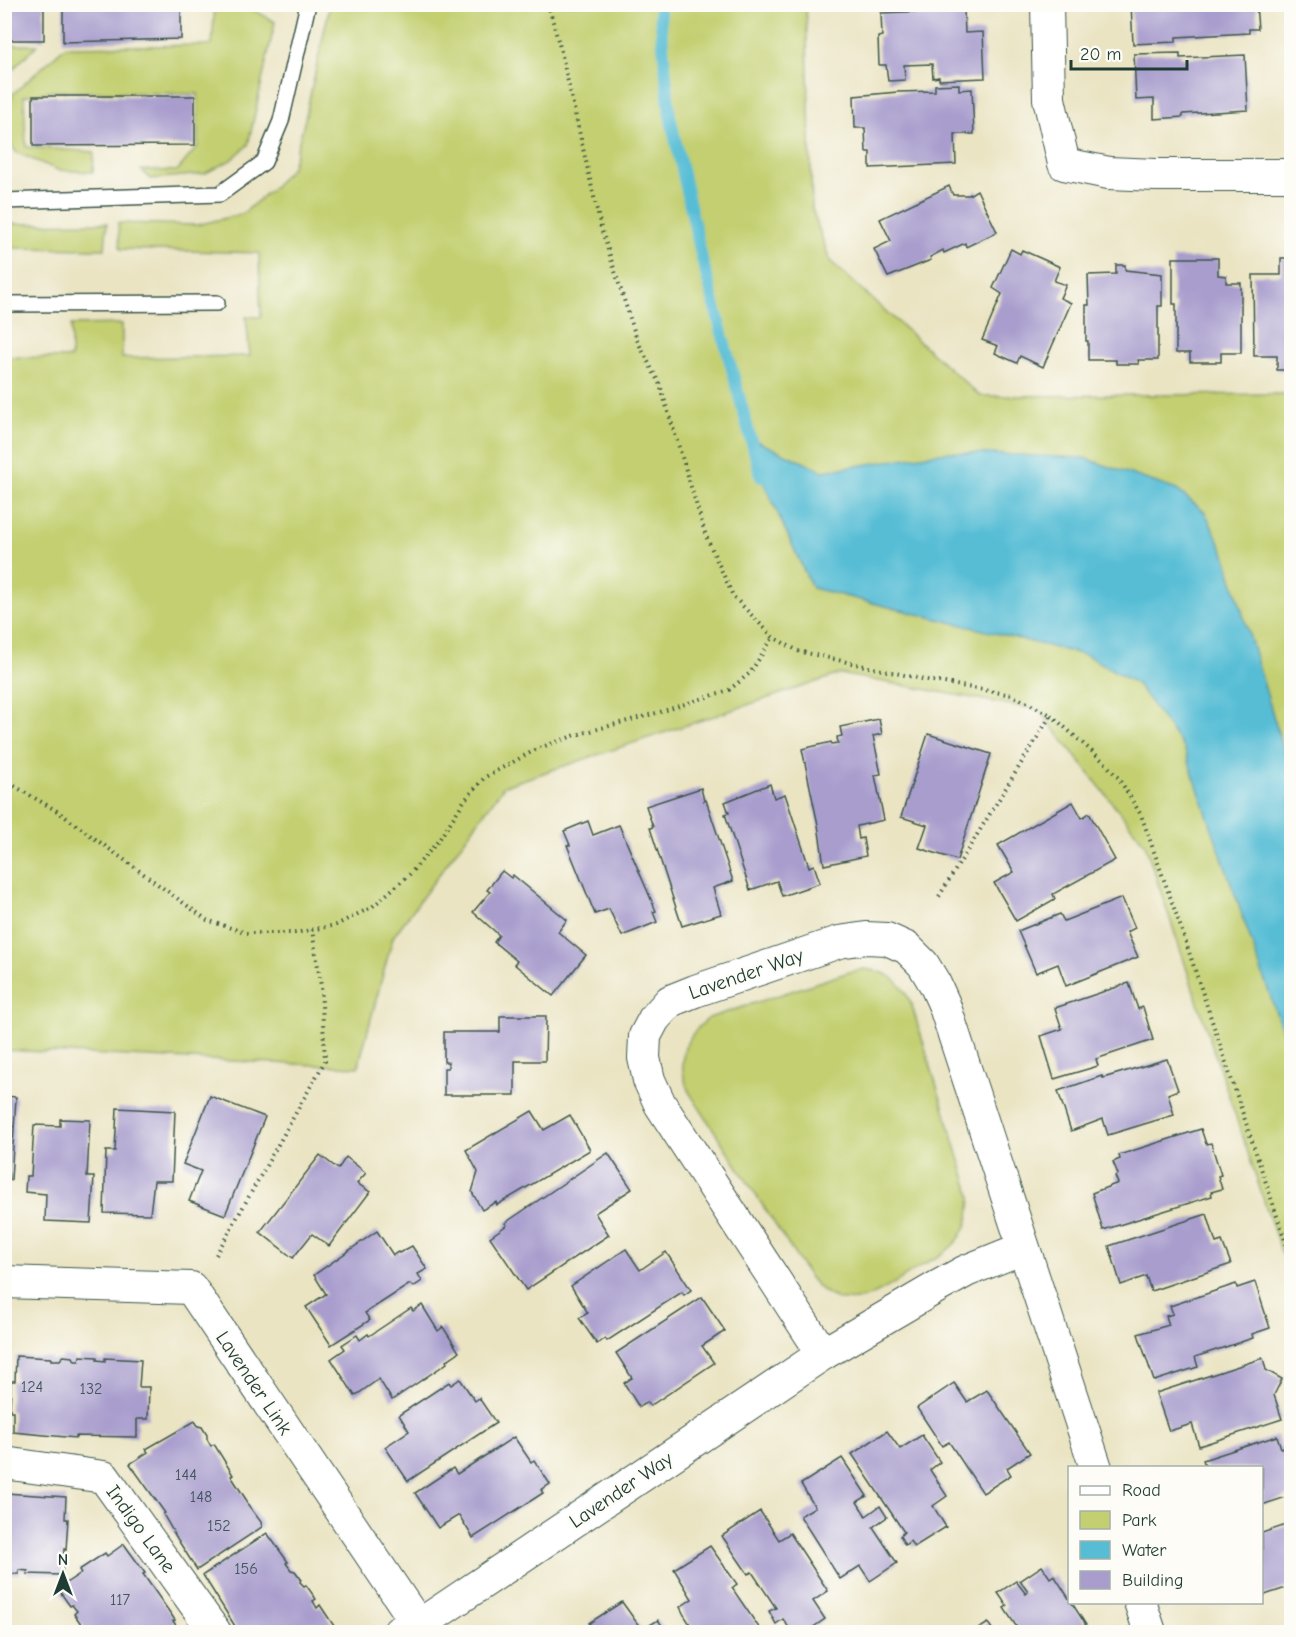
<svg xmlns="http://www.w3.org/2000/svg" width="1296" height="1637" viewBox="0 0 1296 1637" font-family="'Comic Neue',sans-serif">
  <rect width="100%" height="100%" fill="#fdfcf7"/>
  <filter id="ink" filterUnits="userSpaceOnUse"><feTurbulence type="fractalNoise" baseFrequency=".0167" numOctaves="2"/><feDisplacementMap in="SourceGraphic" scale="12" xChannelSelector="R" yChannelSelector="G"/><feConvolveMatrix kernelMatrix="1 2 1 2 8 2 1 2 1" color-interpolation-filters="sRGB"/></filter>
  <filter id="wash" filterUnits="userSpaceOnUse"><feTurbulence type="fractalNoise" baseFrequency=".008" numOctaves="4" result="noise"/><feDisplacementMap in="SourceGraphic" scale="24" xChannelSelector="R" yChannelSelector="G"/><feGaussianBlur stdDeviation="1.35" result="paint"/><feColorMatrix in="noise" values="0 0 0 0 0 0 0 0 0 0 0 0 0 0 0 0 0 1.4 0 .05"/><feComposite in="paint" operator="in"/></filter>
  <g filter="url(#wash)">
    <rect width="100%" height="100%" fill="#eae4c3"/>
    <!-- green -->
    <g fill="#c3cf70" stroke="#718652" stroke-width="1.5">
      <polygon points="215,5 245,5 275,22 248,145 231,160 204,174 150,179 141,170 177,171 198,146 198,94 53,91 24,96 26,147 94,152 93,172 58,170 17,153 5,137 5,117 13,94 65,47 212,45"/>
      <polygon points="330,5 806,5 812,209 830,261 980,396 1291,394 1291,1282 1145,844 1039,710 840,674 504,786 393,937 358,1067 5,1050 4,357 71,358 71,325 122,324 122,358 250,356 246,317 261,317 259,253 120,249 118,223 197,225 242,214 273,188 292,167 305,119"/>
      <polygon points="5,45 37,45 7,75 5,81"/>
      <polygon points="107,223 105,249 5,248 5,224"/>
      <path d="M865,969C890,972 900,980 911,1003L971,1196C970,1209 970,1221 963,1232C954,1250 933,1259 916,1269C877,1295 840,1323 806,1272L689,1092C676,1061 682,1039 709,1018L849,972Z"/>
    </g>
    <!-- water -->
    <polygon fill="#57bdd5" stroke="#3b7d84" stroke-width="1.5" points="750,438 823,471 947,452 1084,458 1177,490 1205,512 1225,554 1291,775 1291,1056 1184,748 1137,684 1088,656 812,588 761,477"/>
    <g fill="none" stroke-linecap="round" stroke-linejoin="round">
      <!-- stream -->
      <polyline stroke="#57bdd5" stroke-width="12" points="659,4 670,116 702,259 761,477"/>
    </g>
    <g id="blocks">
      <!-- building -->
      <g fill="#a89dcd">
        <rect x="4" y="4" width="40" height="36"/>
        <polygon points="63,4 181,4 181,39 63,42"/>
        <polygon points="1131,4 1256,4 1258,29 1249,29 1249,33 1176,37 1176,42 1133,44"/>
        <polygon points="950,10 964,10 965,33 983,32 985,78 939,80 939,77 933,78 932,64 904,65 905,80 888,81 886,65 879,65 878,37 882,36 881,13"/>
        <polygon points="1180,53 1180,58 1245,55 1248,110 1183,114 1183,117 1154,119 1154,99 1136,100 1134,54"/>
        <polygon points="959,84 959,90 972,89 974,134 955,134 956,164 870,168 870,152 866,152 865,128 855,128 854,96 898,92 935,91 935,85"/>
        <polygon points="33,96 195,96 195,145 33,146"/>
        <polygon points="949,186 953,195 969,195 977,190 997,232 966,247 965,243 944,253 943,250 930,257 931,260 888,277 874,249 891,241 880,219"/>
        <polygon points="1011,249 1020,254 1022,250 1060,267 1054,281 1066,285 1060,298 1071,303 1043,367 1020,356 1017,363 995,353 998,346 982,340 1002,294 993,288"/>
        <polygon points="1173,258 1218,258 1218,275 1226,276 1226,283 1241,283 1241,353 1221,353 1221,362 1190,362 1190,353 1176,353 1176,304 1173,304"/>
        <polygon points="1281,258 1292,258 1292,370 1277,370 1277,356 1254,356 1253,275 1281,275"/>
        <polygon points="1116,265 1125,265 1125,270 1162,274 1162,306 1158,306 1158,360 1138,360 1139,364 1116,364 1116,360 1088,360 1088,341 1086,341 1086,305 1089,305 1088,275 1116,274"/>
        <polygon points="879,719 882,734 873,736 881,774 875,775 884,820 857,826 859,839 863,838 866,856 824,865 818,825 802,749 831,742 832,744 838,743 837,737 842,736 840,727"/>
        <polygon points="928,734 991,754 957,860 919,848 927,825 901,817"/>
        <polygon points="770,784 774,798 785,794 809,867 814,865 820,883 782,896 777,881 750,890 725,814 729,813 725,802"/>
        <polygon points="701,788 704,801 706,800 733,881 713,888 721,914 682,926 650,828 653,827 646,806"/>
        <polygon points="1073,802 1082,818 1089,813 1115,860 1053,894 1055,899 1016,921 994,883 1014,872 998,845"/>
        <polygon points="588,821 593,835 619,825 656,911 653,912 657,922 622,936 609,909 595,914 567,845 570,845 564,831"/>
        <polygon points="502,871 511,878 513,875 567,920 558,932 586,955 553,996 514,964 517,961 494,942 499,935 473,912 490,892 487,890"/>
        <polygon points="1122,898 1135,928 1127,932 1138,957 1066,986 1058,964 1036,973 1018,931 1060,914 1064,921"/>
        <polygon points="1129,983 1138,1009 1143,1007 1153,1040 1096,1059 1098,1066 1054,1079 1041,1036 1062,1029 1055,1008"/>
        <polygon points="500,1016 546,1016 545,1061 515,1061 515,1095 444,1095 444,1068 448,1068 448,1062 444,1062 444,1032 500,1032"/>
        <polygon points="1167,1059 1178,1090 1168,1094 1174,1115 1108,1135 1103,1119 1071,1131 1058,1091 1102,1076 1103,1078"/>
        <polygon points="4,1096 16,1097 11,1180 4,1180"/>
        <polygon points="210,1096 265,1117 225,1215 189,1201 201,1171 183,1164"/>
        <polygon points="117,1108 175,1111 172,1181 154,1181 150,1214 104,1213 106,1151 115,1151"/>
        <polygon points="532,1111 544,1130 570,1115 590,1150 497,1205 496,1202 482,1210 472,1192 478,1172 466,1150"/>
        <polygon points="60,1119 90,1120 87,1177 94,1177 91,1223 45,1221 46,1194 25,1192 26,1176 31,1176 34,1125 60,1126"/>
        <polygon points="1201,1129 1206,1144 1211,1143 1221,1175 1218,1176 1222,1189 1211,1192 1212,1196 1103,1230 1092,1193 1118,1183 1115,1176 1118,1174 1113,1162 1120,1159 1119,1155"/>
        <polygon points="608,1153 632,1189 595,1213 609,1235 526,1290 490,1237 507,1225 505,1223"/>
        <polygon points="320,1155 338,1169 346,1157 366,1173 357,1183 370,1192 329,1246 312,1234 293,1258 260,1232"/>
        <polygon points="1207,1214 1216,1243 1222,1241 1231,1264 1151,1291 1146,1276 1121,1285 1109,1246"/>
        <polygon points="377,1231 393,1255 398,1252 399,1253 412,1246 427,1269 418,1274 422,1281 413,1287 410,1284 365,1313 370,1320 331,1345 306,1307 326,1294 314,1275"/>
        <polygon points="626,1249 640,1270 666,1252 691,1290 684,1295 682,1292 607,1341 605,1338 597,1344 579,1318 588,1313 571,1286"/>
        <polygon points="1255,1282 1270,1328 1252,1334 1253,1338 1195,1357 1198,1367 1154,1381 1138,1334 1169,1325 1166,1316 1173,1314 1170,1306 1236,1284 1237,1288"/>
        <polygon points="702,1297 725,1331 702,1346 714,1363 650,1406 647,1402 639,1407 624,1383 632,1378 616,1353"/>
        <polygon points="422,1305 438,1331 443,1327 459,1352 446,1361 447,1363 392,1400 379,1379 355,1396 331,1359 345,1349 342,1345 357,1335 360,1340 368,1334 369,1336 411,1308 413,1311"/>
        <polygon points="16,1356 51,1358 51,1360 60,1360 63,1356 73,1357 75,1361 79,1361 80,1356 97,1357 97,1360 105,1361 105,1358 141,1360 139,1387 149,1387 148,1419 137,1419 137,1437 76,1436 76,1438 13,1432 13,1411 10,1411 11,1381 15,1381"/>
        <polygon points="1263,1358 1266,1370 1282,1379 1274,1395 1282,1419 1199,1446 1192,1424 1169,1431 1156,1393"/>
        <polygon points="460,1379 475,1401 479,1398 496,1423 408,1481 385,1447 409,1431 399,1415 449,1382 451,1385"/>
        <polygon points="954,1383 967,1402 987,1390 1030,1453 1007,1468 1011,1475 983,1493 949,1442 942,1446 917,1408"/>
        <polygon points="195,1421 198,1426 202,1427 207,1435 207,1439 211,1446 214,1444 233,1475 231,1476 247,1501 246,1502 261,1522 262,1527 197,1570 178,1540 163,1514 165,1513 130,1464 148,1452 146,1449"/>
        <polygon points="887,1431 900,1449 922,1435 940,1462 930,1470 947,1496 933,1506 946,1527 914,1547 910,1541 905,1545 900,1536 904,1532 852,1454"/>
        <polygon points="1277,1436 1281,1448 1292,1445 1292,1495 1262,1505 1262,1468 1206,1468 1203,1460"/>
        <polygon points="514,1437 531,1462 534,1460 550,1484 541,1490 543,1493 473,1538 459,1515 438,1528 415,1493 453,1468 457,1474"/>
        <polygon points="842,1458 867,1496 857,1502 866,1516 880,1506 887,1517 873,1527 897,1563 870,1581 860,1566 840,1579 800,1516 815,1507 801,1484"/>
        <polygon points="5,1493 66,1497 65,1519 68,1519 66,1550 64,1549 62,1575 27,1574 28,1571 19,1570 19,1574 5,1574"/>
        <polygon points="760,1511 779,1540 790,1533 828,1591 813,1601 825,1619 806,1632 792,1632 783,1619 776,1624 769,1611 776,1608 752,1572 748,1574 722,1536"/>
        <polygon points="1292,1523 1292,1586 1265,1595 1262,1594 1262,1533"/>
        <polygon points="267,1533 288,1562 286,1563 291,1570 295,1571 301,1579 300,1582 304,1586 306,1585 316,1599 313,1601 317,1608 320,1605 338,1632 241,1632 238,1631 203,1575"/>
        <polygon points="124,1544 145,1573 143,1574 175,1620 173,1621 181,1632 87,1632 74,1614 77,1611 72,1605 70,1606 60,1592 63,1590 60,1587 81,1573 79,1570 105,1553 107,1556"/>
        <polygon points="710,1546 737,1584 732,1588 762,1632 695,1632 684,1615 680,1607 692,1599 674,1569"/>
        <polygon points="1042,1566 1050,1578 1054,1575 1086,1625 1084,1626 1088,1632 1020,1632 1004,1608 1007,1606 998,1593 1016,1581 1026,1594 1028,1592 1020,1581"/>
        <polygon points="622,1602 642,1630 658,1620 667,1632 595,1632 589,1623"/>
        <polygon points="988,1623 994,1632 997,1630 999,1632 974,1632"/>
      </g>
    </g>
  </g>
  <g filter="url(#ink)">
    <use href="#blocks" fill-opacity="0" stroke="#3d5649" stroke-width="1.5"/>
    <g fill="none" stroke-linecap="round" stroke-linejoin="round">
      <!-- lane casing -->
      <g stroke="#3d5649" stroke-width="18">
        <g id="lane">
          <polyline points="4,201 220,194 264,162 281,121 308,4"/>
          <polyline points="4,304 217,303"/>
        </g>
      </g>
      <!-- street casing -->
      <g stroke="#3d5649" stroke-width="34">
        <g id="street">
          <polyline points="1047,4 1049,99 1064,164 1109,173 1156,175 1292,175"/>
          <polyline points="4,1282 191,1288 423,1632"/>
          <polyline points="823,1354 660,1104 649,1080 644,1058 645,1036 654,1019 670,1001 695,991 839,942 866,938 887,939 907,948 923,964 935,984 944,1004 1096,1468"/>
          <polyline points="4,1463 104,1477 215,1632"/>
          <polyline points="1140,1602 1150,1632"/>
          <polyline points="399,1632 418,1626 823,1354 937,1287 966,1271 1023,1248"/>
        </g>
      </g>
      <!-- path -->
      <g stroke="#3d5649" stroke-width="4" stroke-dasharray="1.5 4.5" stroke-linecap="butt">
        <polyline points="548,4 561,51 601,228 637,340 660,385 706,536 733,596 773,637 798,651 922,679 1012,695 1051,715 938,898"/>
        <polyline points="1051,715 1105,763 1120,780 1141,815 1179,922 1292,1261"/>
        <polyline points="4,780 57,811 207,920 246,933 295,933 336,925 372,907 410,874 439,840 464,801 485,777 539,748 576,735 660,712 729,690 750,673 773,637"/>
        <polyline points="216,1255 325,1061 321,986 312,930"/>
      </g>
      <!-- lane -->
      <use href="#lane" stroke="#fff" stroke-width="15"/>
      <!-- street -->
      <use href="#street" stroke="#fff" stroke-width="32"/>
    </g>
  </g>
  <g text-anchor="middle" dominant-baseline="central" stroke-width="5" stroke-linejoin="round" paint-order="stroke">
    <!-- number labels -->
    <g font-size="16" fill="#41555a">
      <text x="32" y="1387">124</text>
      <text x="91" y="1389">132</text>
      <text x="186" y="1475">144</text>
      <text x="201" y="1497">148</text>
      <text x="219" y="1526">152</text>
      <text x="246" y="1569">156</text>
      <text x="120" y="1600">117</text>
    </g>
    <!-- street labels -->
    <g font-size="20" fill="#1f3d34" stroke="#fdfcf7">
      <text transform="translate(746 974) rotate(-19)">Lavender Way</text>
      <text transform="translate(254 1383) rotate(56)">Lavender Link</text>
      <text transform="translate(621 1490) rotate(-34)">Lavender Way</text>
      <text transform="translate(141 1529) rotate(54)">Indigo Lane</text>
    </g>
  </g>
  <!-- margin -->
  <rect width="1296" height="1637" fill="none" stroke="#fdfcf7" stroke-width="24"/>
  <!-- legend -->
  <rect x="1068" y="1466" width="195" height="138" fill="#fdfcf7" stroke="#a4b0a9" stroke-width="1.5"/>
  <rect x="1080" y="1486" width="30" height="9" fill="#ffffff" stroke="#a4b0a9" stroke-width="1.5"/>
  <text x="1122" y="1496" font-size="18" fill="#1f3d34">Road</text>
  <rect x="1080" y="1511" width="30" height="18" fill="#c3cf70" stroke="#a4b0a9" stroke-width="1.5"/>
  <text x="1122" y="1526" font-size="18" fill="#1f3d34">Park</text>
  <rect x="1080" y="1541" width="30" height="18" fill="#57bdd5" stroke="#a4b0a9" stroke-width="1.5"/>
  <text x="1122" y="1556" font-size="18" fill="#1f3d34">Water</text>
  <rect x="1080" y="1571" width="30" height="18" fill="#a89dcd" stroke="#a4b0a9" stroke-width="1.5"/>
  <text x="1122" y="1586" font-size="18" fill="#1f3d34">Building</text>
  <!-- north arrow -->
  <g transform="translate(63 1574)" stroke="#fdfcf7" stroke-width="4.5" paint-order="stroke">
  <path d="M0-4.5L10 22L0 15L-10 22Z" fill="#1f3d34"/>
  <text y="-9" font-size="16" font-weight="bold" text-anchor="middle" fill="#1f3d34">N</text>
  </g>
  <!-- scale -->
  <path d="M1071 60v9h116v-9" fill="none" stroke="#1f3d34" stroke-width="3"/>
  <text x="1080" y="60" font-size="18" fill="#1f3d34" stroke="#fdfcf7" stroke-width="4.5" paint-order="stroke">20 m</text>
</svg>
